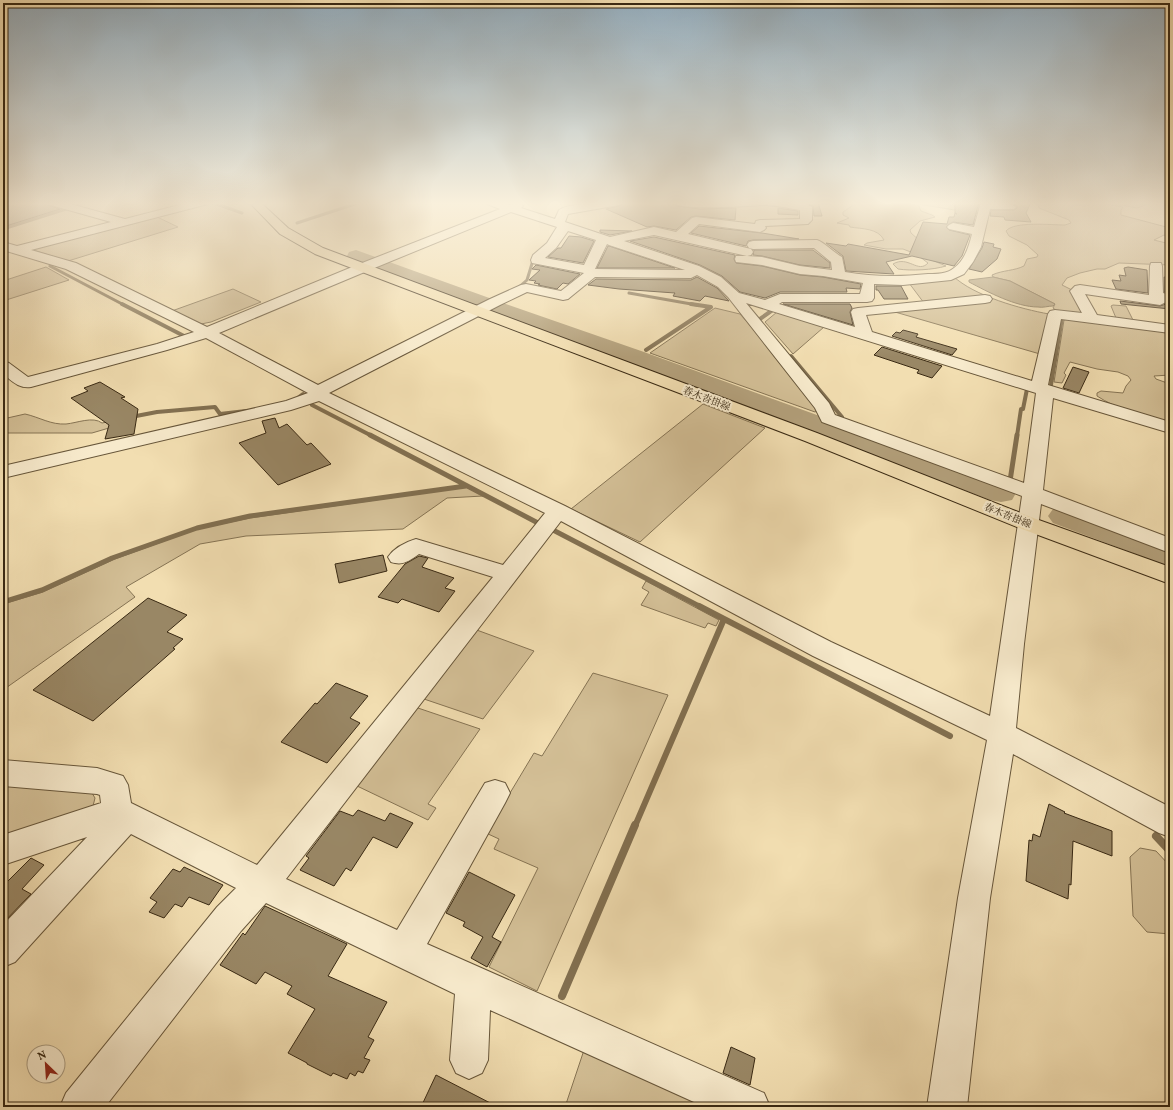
<svg xmlns="http://www.w3.org/2000/svg" width="1173" height="1110" font-family="Vollkorn,'Noto Serif JP',serif">
	<rect width="100%" height="100%" fill="#f2deb1"/>
	<filter id="stains"><feTurbulence type="fractalNoise" baseFrequency=".005" numOctaves="4"/><feColorMatrix values="0 0 0 0 .2 0 0 0 0 .09 0 0 0 0 .02 0 0 0 .5 -.17"/></filter>
	<radialGradient id="worn" r=".72"><stop offset=".6" stop-color="#630" stop-opacity="0"/><stop offset="1" stop-color="#630" stop-opacity=".3"/></radialGradient>
	<!-- green -->
	<path fill="#d3bf96" stroke="#867454" d="M851,202H982L979,214L918,204L921,211L932,215L935,217L920,221L910,230L911,233L920,241L927,258L946,266C933,270 911,271 898,269L893,264C908,255 918,274 928,263L916,254L903,249H886L864,245L867,243L884,240C878,228 862,229 850,227L849,225L837,223L849,218L843,215V212L852,206Z
		M1037,202H1099L1123,207L1121,210V215L1170,228V237L1164,235L1154,240L1170,244V265L1119,263L1105,269H1097L1080,273L1067,278L1062,285L1074,291L1083,314L1057,311L1053,308L1055,304L1010,281L993,277L992,275C1003,270 1014,271 1024,266L1027,259L1037,257L1038,255L1027,245L1009,236L1006,231C1014,221 1051,225 1065,225L1071,223L1069,220L1039,208Z
		M1106,202H1153L1137,208Z
		M155,216L178,227L68,261L33,250L34,247Z
		M46,267L69,280L3,301V281Z
		M953,276C974,296 1021,309 1049,314L1040,354L888,310L991,301L984,297L924,303L909,283Z
		M233,289L261,302L211,322L196,325L169,312Z
		M1113,305L1126,306L1134,322L1116,318L1111,306Z
		M715,308L740,314L768,346L819,410L815,412L650,353Z
		M777,312L824,327L793,354L765,322Z
		M1068,319L1170,330V375L1154,376L1156,379L1170,384V421C1148,420 1115,408 1097,396V393L1101,391L1123,393L1126,386L1131,380L1128,376L1118,372L1097,369L1070,362L1064,373L1066,375L1062,383L1054,382L1064,320Z
		M703,404L765,428L640,542L571,509Z
		M25,414C39,417 51,425 66,424C77,423 93,416 102,423L112,421L109,428L92,433H3V419Z
		M466,487L483,496L447,498L403,529L246,536L200,544L126,587L135,597L3,690V604L43,592L115,559L197,529L250,518Z
		M646,581L719,620L716,626L708,623L705,628L641,605L649,592L642,588Z
		M474,629L534,651L483,719L421,698Z
		M593,673L668,695L537,991L489,967L538,868L494,849L499,839L486,833L534,753L542,756Z
		M415,707L480,729L428,804L436,808L428,820L355,785Z
		M3,778L89,788L95,798L93,806L3,841Z
		M1140,848L1156,851L1170,866V934L1147,932L1133,916L1130,857Z
		M585,1047L713,1107H565Z"/>
	<!-- water -->
	<path fill="#b3a07b" stroke="#827051" d="M993,277L1010,281L1055,304L1053,306C1048,306 1043,308 1038,307C1016,307 988,292 969,282V280Z"/>
	<g fill="none" stroke-linecap="round" stroke-linejoin="round">
		<!-- stream-far4 -->
		<path stroke="#827051" stroke-width="3" d="M211,202L242,213
			M74,206L88,202
			M297,223L361,202
			M3,229L66,209
			M50,266L124,305
			M518,288L527,280L534,257
			M629,293L697,305"/>
		<!-- stream-far3 -->
		<path stroke="#827051" stroke-width="4" d="M122,304L184,336
			M760,319L774,309L777,310
			M646,350L711,307L691,304
			M791,356L842,417
			M1051,385L1062,318
			M303,394L299,397L303,399
			M312,405L372,436
			M131,417L157,412L215,407L220,414L246,411
			M1017,436L1021,409H1023L1027,389L1022,386"/>
		<!-- stream-far2 -->
		<path stroke="#827051" stroke-width="5" d="M370,435L538,523
			M871,439L886,450
			M1010,481L1017,435
			M553,530L701,607
			M3,602L42,590L112,558L197,528L250,516L466,486"/>
		<!-- stream-far1 -->
		<path stroke="#827051" stroke-width="6" d="M699,606L950,736
			M635,826L724,619"/>
		<!-- stream -->
		<path stroke="#827051" stroke-width="8" d="M1156,836L1170,851
			M562,996L635,825"/>
		<!-- river -->
		<path fill="#b3a07b" fill-rule="evenodd" d="M356,250L506,304L644,352L1012,486L1016,493L1012,500L1001,502L990,500L628,362L490,314L349,260L347,256L349,252Z
			M1064,506L1170,544V567L1053,523L1048,516L1053,509Z"/>
	</g>
	<!-- building -->
	<path fill="#998765" stroke="#392913" d="M3,202H45L47,205L60,209L3,227Z
		M625,202L671,203L677,206L700,209L736,208L735,220L696,216L691,217L676,230L654,226L647,227L606,209L619,206Z
		M802,202H818L822,216H814L813,206Z
		M955,202H979L973,225L953,222L946,227L949,230L970,235L962,256L954,266L912,256L886,262L894,274L846,271L843,256L826,243L846,246L848,244L909,255L923,222L947,224L949,217H954L955,213L957,214L955,213Z
		M1003,202H1031L1026,213L1031,222L1005,220L1004,217L990,216L991,210H1014L1017,208V206L1011,203Z
		M778,208L798,211V215L778,214Z
		M699,226L762,233L799,239L753,240L748,241L746,246L691,233Z
		M600,230L632,231L610,235L600,232Z
		M569,236L581,237L594,241L583,263L548,257L558,248H561Z
		M654,237L735,255L734,259L736,263L762,266L800,275L823,277L861,284L860,289L846,288L847,292H780L765,298L740,292L722,276L700,265L630,241Z
		M984,242L994,244L993,247L1001,249L997,259L982,272L969,269L982,248Z
		M608,246H609L675,268H597Z
		M754,250H813L830,263V268L800,265L762,256L753,255Z
		M536,265L580,274L568,284L563,283L557,289L538,285L540,284L534,283L536,281L529,280L540,270L532,269Z
		M1128,267L1147,270L1148,293L1116,289L1112,280L1121,281L1119,275L1126,276L1124,268Z
		M697,277L717,288L729,301L705,296L700,301L673,296L675,293L619,289L588,285L596,279L691,280Z
		M1164,277L1170,278V293L1164,292Z
		M876,286H901L908,299H884L878,290H876Z
		M1120,301L1160,306L1166,304H1170V309L1121,304Z
		M783,304H850L852,308L850,312L853,325Z
		M903,330L918,334L916,337L957,349L952,355L892,336L896,332L900,333Z
		M882,347L942,366L932,378L917,373L919,370L874,355Z
		M1073,367L1089,372L1079,393L1063,388Z
		M100,382L125,397L121,398L138,409L134,434L105,439L109,425L71,398L88,391L84,388Z
		M275,418L279,428L287,424L307,445L311,443L331,464L278,485L239,443L266,433L262,421Z
		M383,555L387,571L339,583L335,564Z
		M419,556L428,558L422,567L454,578L445,588L455,591L439,612L402,599L398,603L378,597L405,564Z
		M148,598L187,615L167,632L183,639L173,648L175,649L93,721L33,690Z
		M336,683L368,696L350,718L360,723L327,763L281,742L315,703L317,704Z
		M1049,804L1065,812L1064,813L1112,831V856L1073,841L1071,885L1069,884L1068,899L1026,881L1029,840L1032,841L1033,834L1040,837Z
		M358,810L385,821L390,813L413,823L397,848L373,837L351,871L346,868L334,886L300,870L309,858L306,856L340,811L353,816Z
		M31,858L44,865L22,889L31,894L3,923V886Z
		M184,867L223,885L209,905L189,897L182,907L175,904L164,918L149,912L157,902L150,898L173,869L180,872Z
		M469,872L515,895L492,937L501,942L487,967L471,958L483,937L463,926L465,922L446,913Z
		M265,906L347,944L328,976L387,1002L368,1037L374,1040L364,1058L370,1060L363,1073L358,1071L355,1076L350,1073L347,1079L333,1073L331,1076L307,1064V1063L288,1053L315,1009L287,994L292,986L265,972L256,984L220,965L243,933L245,935Z
		M731,1047L755,1058L750,1085L723,1073Z
		M436,1075L498,1107H421Z"/>
	<g fill="none" stroke-linecap="round" stroke-linejoin="round">
		<defs>
			<path id="minor" d="M46,202H63L125,219L191,202H209L208,204L31,250L76,263L207,327L357,265L500,209L487,204L486,202H502L510,205L517,203L521,204L523,206L521,208L555,219L559,210C572,202 608,202 624,202L619,205L568,214L565,222L610,237L654,227L676,232L692,218L696,217L755,224L756,221L760,220L800,219V210C788,208 775,205 763,205C749,206 679,211 672,202H791L806,204L812,207V220L808,224L765,226L766,228L764,230L760,232L699,224L688,234L751,249L753,252L751,255L747,256L762,257L800,266L832,270L831,262L814,248L753,249L749,248L747,245L749,242L753,241L817,240C824,242 834,253 842,257L845,272C873,277 900,277 928,274C937,274 947,274 954,268C965,260 969,246 972,234L949,229L947,227L949,225L953,223L974,227L981,202L1010,204L1016,207L1014,209H990L981,247L973,262L964,274L951,280L903,285L874,284V298L872,301L867,302H782L779,304L855,327L851,312L853,309L858,308L985,295L990,296L992,299L990,302L985,303L866,315L872,332L1032,381L1048,314L1050,311L1055,310L1082,313L1070,291L1075,286L1080,285L1149,295L1150,266L1151,263H1161L1162,266L1163,293L1170,295V303L1166,302L1160,305L1085,294L1097,315L1170,325V333L1061,319L1048,385L1170,422V433L1053,398L1043,490L1170,538V553L1041,504L1024,644L1016,728L1170,807V837L1159,833L1013,754L990,898L967,1107H927L958,898L987,740L813,656L561,521L286,879L397,930L485,783L495,780L505,783L510,793L505,803L427,944L764,1093L770,1107H705L490,1010L488,1060L482,1073L469,1079L456,1073L450,1060L455,994L266,903L241,931L105,1107H60L66,1093L217,907L236,888L131,834L15,962L3,967V925L87,837L3,865V835L101,803L100,795L97,794L3,786V760L97,768L123,776L128,785L131,803L257,865L493,577L419,554C409,561 403,566 391,562L388,557C394,548 406,542 416,539L503,565L545,513L319,401L291,410L3,478V466L286,401L308,393L206,338L167,350L31,387C19,389 12,381 3,374V361L9,363L28,377L157,344L194,332L66,269L3,250V242L17,246L111,222L47,204ZM511,212L557,227L547,243L533,255L531,260L532,263L584,273L561,291L526,284L521,285L490,299L318,385L219,333L367,271ZM568,231L596,240L584,265L545,258L556,248ZM654,235L747,256H736L735,259L736,262L762,265L800,274L823,276L863,283L860,294H780L765,300L739,293L721,277L699,266L624,241ZM607,244L609,245L685,270L595,269ZM697,275L718,287L728,297L815,408L822,422L1022,496L990,716L831,642L565,506L329,393L500,305L527,292L563,300L568,299L595,277L691,278ZM746,303L1036,393L1024,483L835,415L829,403Z"/>
			<path id="major" d="M249,202H260L288,228L323,248L817,433L1036,519L1170,567V584L1022,529L805,441L315,254L280,234Z"/>
		</defs>
		<!-- minor casing -->
		<use href="#minor" stroke="#67563a" stroke-width="2"/>
		<!-- major casing -->
		<use href="#major" stroke="#392913" stroke-width="2"/>
		<!-- minor -->
		<use href="#minor" fill="#f7eacc" fill-rule="evenodd"/>
		<!-- major -->
		<use href="#major" fill="#f2deb1" fill-rule="evenodd"/>
	</g>
	<!-- sky -->
	<linearGradient id="sky" x2="0" y2="1"><stop stop-color="#93acbc"/><stop offset="0.57" stop-color="#f9f0dc"/><stop offset="1" stop-color="#f9f0dc" stop-opacity="0"/></linearGradient>
	<rect width="1173" height="357" fill="url(#sky)"/>
	<g text-anchor="middle" stroke-width="4" stroke-linejoin="round" paint-order="stroke">
		<!-- far-street labels -->
		<g font-size="10" fill="#392913" stroke="#f7eacc">
			<text transform="translate(707 398) rotate(21)" y="4">春木沓掛線</text>
			<text transform="translate(1008 515) rotate(22)" y="4">春木沓掛線</text>
		</g>
	</g>
	<!-- margin -->
	<rect width="1173" height="1110" fill="none" stroke="#f2deb1" stroke-width="16"/>
	<rect x="4" y="4" width="1165" height="1102" fill="none" stroke="#392913" stroke-width="2"/>
	<rect x="8" y="8" width="1157" height="1094" fill="none" stroke="#392913"/>
	<!-- north arrow -->
	<g transform="translate(46 1064) rotate(335)"><circle r="19" fill="#f7eacc" stroke="#ab9d82"/>
	<path d="M0-3L7 15L0 10L-7 15Z" fill="#8f2418"/>
	<text y="-6" font-size="11" font-weight="bold" text-anchor="middle" fill="#392913">N</text>
	</g>
	<rect width="100%" height="100%" filter="url(#stains)"/>
	<rect width="100%" height="100%" fill="url(#worn)"/>
</svg>
